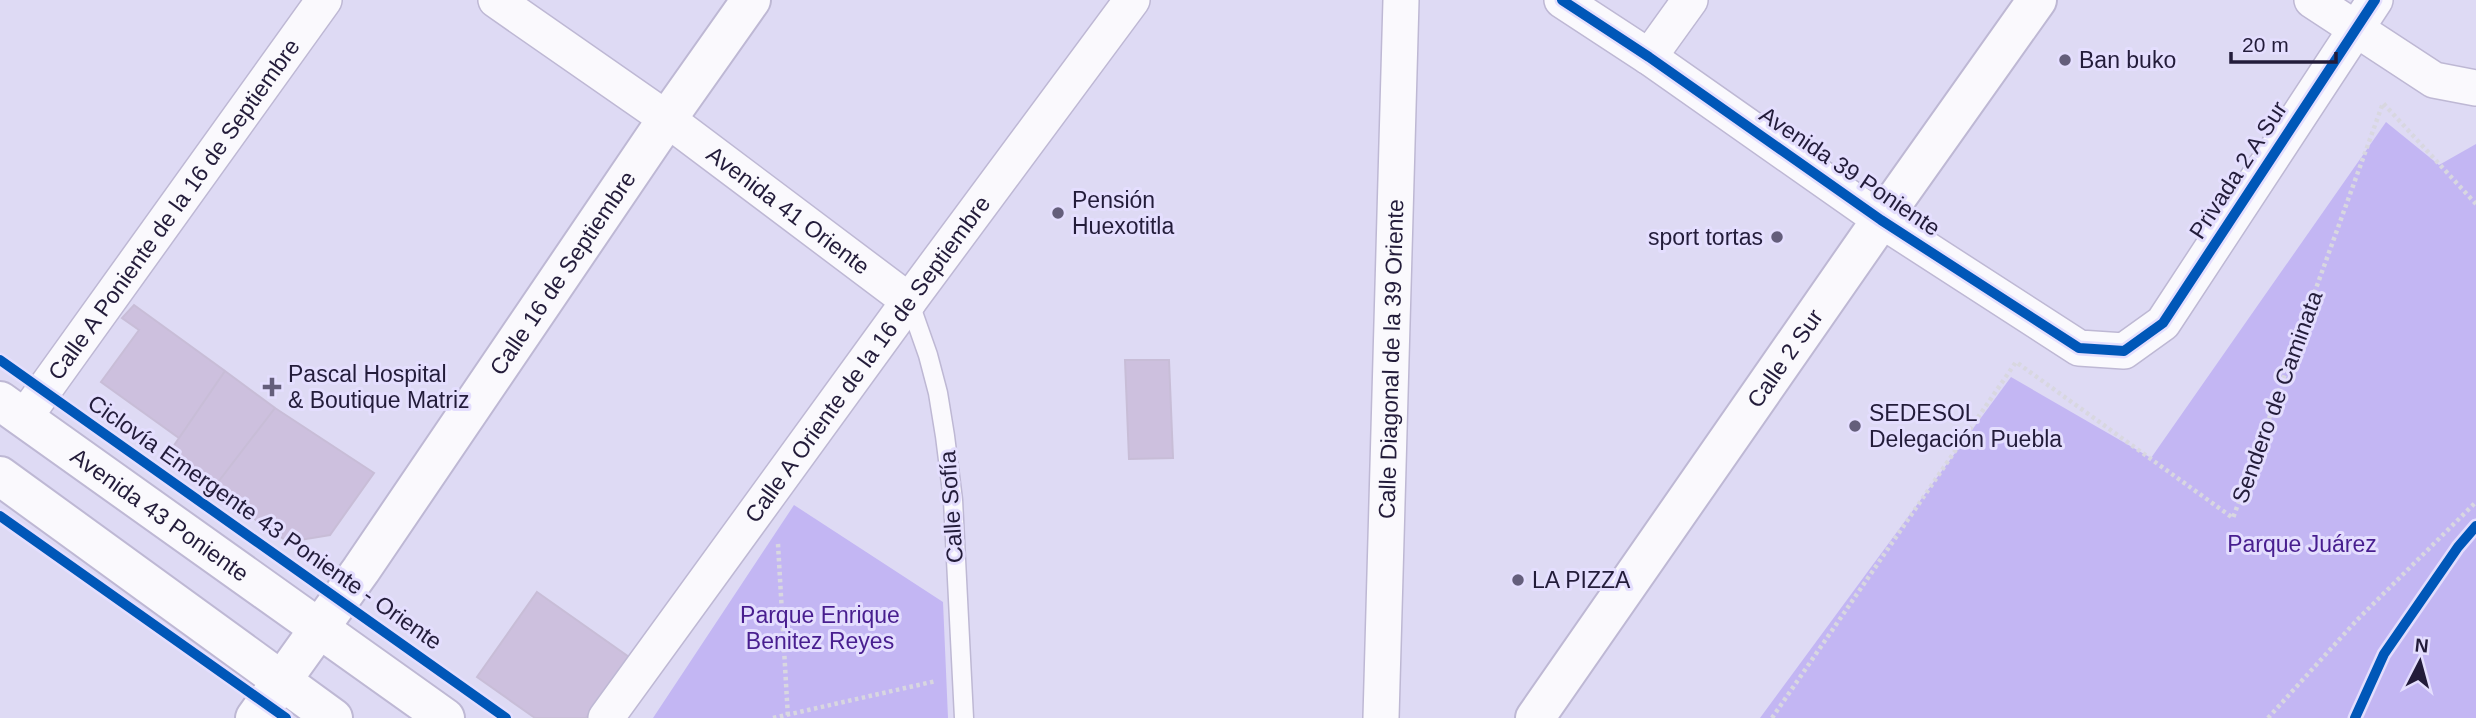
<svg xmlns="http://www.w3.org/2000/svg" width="2476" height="718" font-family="Arial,sans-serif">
	<rect width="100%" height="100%" fill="#dedaf4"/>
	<!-- green -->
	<path fill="#c3b6f3" d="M2386,122L2439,165L2476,144V718H1760L2011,377L2151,458Z
		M794,505L943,602L948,718H653Z"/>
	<!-- building -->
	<path fill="#cdc0de" stroke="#c8bdd7" stroke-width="2" d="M134,305L225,371L179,438L101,382L139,330L122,318Z
		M1125,360H1169L1173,458L1129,459Z
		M225,371L275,408L212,490L164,460Z
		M275,408L374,473L330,535L288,542L212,490Z
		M537,592L629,657L586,718H535L477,677Z"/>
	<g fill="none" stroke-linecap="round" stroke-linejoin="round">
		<defs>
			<path id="lane" d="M909,301L928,355L938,393L945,436L953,500L964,718"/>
			<g id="street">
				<path id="s1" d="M496,0L667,119L909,301"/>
				<path d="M1562,0L1649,57L1881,220L2079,348L2124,351L2163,323L2375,0"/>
				<path d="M2312,0L2434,80L2476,88"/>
				<path d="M1649,57L1690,0"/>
				<path id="s2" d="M24,418L324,0"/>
				<path id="s3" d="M606,718L909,301L1132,0"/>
				<path id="s4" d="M1381,718L1401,0"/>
			</g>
			<g id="secondary">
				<path id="s5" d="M0,401L445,718"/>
				<path d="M0,476L333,718"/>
				<path id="s6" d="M255,718L361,570L667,119L751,0"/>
				<path id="s7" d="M1535,718L1881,220L2037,0"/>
			</g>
		</defs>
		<!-- lane casing -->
		<use href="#lane" stroke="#beb8d4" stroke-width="21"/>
		<!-- street casing -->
		<use href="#street" stroke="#beb8d4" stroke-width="38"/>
		<!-- secondary casing -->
		<use href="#secondary" stroke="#beb8d4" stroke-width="42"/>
		<!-- path -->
		<path stroke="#d8d7e0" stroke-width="4.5" stroke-dasharray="3.5 3.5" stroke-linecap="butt" d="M778,544L788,718
			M773,718L936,681
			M1772,718L2016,362L2233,518L2383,103L2476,204
			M2268,718L2357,620L2476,502"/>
		<!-- lane -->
		<use href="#lane" stroke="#faf9fd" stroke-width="18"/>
		<!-- street -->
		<use href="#street" stroke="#faf9fd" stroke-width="35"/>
		<!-- secondary -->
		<use href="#secondary" stroke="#faf9fd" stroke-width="38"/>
		<defs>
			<path id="cycleway" d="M1562,0L1649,57L1881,220L2079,348L2124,351L2163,323L2375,0
				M0,360L506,718
				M0,516L286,718
				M2355,718L2384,654L2458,547L2476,526"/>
		</defs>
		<!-- cycleway casing -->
		<use href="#cycleway" stroke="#e4defe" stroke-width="15"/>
		<!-- cycleway -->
		<use href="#cycleway" stroke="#0057b8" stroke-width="10"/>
	</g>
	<!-- markers -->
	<g fill="#645e7b" stroke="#e4defe" stroke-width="2.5">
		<circle cx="2065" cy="60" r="7"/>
		<circle cx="1058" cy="213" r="7"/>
		<circle cx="1777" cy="237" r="7"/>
		<path d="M268.5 376.5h7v7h7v7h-7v7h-7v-7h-7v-7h7z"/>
		<circle cx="1855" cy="426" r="7"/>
		<circle cx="1518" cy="580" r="7"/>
	</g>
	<g text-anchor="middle" stroke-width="6" stroke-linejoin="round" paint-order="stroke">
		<!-- poi labels -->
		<g font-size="23" fill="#231c3a" stroke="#e4defe" text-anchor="start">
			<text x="2079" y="68">Ban buko</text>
			<text x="1072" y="208">Pensión<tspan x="1072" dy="26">Huexotitla</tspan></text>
			<text x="1763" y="245" text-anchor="end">sport tortas</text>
			<text x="288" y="382">Pascal Hospital<tspan x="288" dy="26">&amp; Boutique Matriz</tspan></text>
			<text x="1869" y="421">SEDESOL<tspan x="1869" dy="26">Delegación Puebla</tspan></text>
			<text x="1532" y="588">LA PIZZA</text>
		</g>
		<!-- street labels -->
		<g font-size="23" fill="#231c3a" stroke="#e4defe">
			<text transform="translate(2238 170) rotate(-57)" y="8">Privada 2 A Sur</text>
			<text transform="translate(1850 171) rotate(34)" y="8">Avenida 39 Poniente</text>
			<text dy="8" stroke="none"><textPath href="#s2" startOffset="257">Calle A Poniente de la 16 de Septiembre</textPath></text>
			<text dy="8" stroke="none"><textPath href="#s1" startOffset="360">Avenida 41 Oriente</textPath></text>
			<text dy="8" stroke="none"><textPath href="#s6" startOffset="541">Calle 16 de Septiembre</textPath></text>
			<text dy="8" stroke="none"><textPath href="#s3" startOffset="444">Calle A Oriente de la 16 de Septiembre</textPath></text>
			<text dy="8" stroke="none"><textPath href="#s7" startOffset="438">Calle 2 Sur</textPath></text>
			<text dy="8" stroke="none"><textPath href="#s4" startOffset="359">Calle Diagonal de la 39 Oriente</textPath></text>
			<text transform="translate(2277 397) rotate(-70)" y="8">Sendero de Caminata</text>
			<text transform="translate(951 507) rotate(-94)" y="8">Calle Sofía</text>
			<text dy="8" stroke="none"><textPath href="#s5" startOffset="196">Avenida 43 Poniente</textPath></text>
			<text transform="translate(265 522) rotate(35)" y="8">Ciclovía Emergente 43 Poniente - Oriente</text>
		</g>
		<!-- park labels -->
		<g font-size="23" fill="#481e8f" stroke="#e4defe">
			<text x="2302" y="552">Parque Juárez</text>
			<text x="820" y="623">Parque Enrique<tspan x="820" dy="26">Benitez Reyes</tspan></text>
		</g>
	</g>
	<!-- north arrow -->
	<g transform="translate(2420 662) rotate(6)" stroke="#e4defe" stroke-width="5" paint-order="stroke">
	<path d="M0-5L12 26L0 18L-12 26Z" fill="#231c3a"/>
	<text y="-10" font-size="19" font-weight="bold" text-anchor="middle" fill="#231c3a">N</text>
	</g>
	<!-- scale -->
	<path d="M2231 52v10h105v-10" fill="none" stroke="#231c3a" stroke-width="3.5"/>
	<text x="2242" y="52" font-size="21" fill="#231c3a" stroke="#e4defe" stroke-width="5" paint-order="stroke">20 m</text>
</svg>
